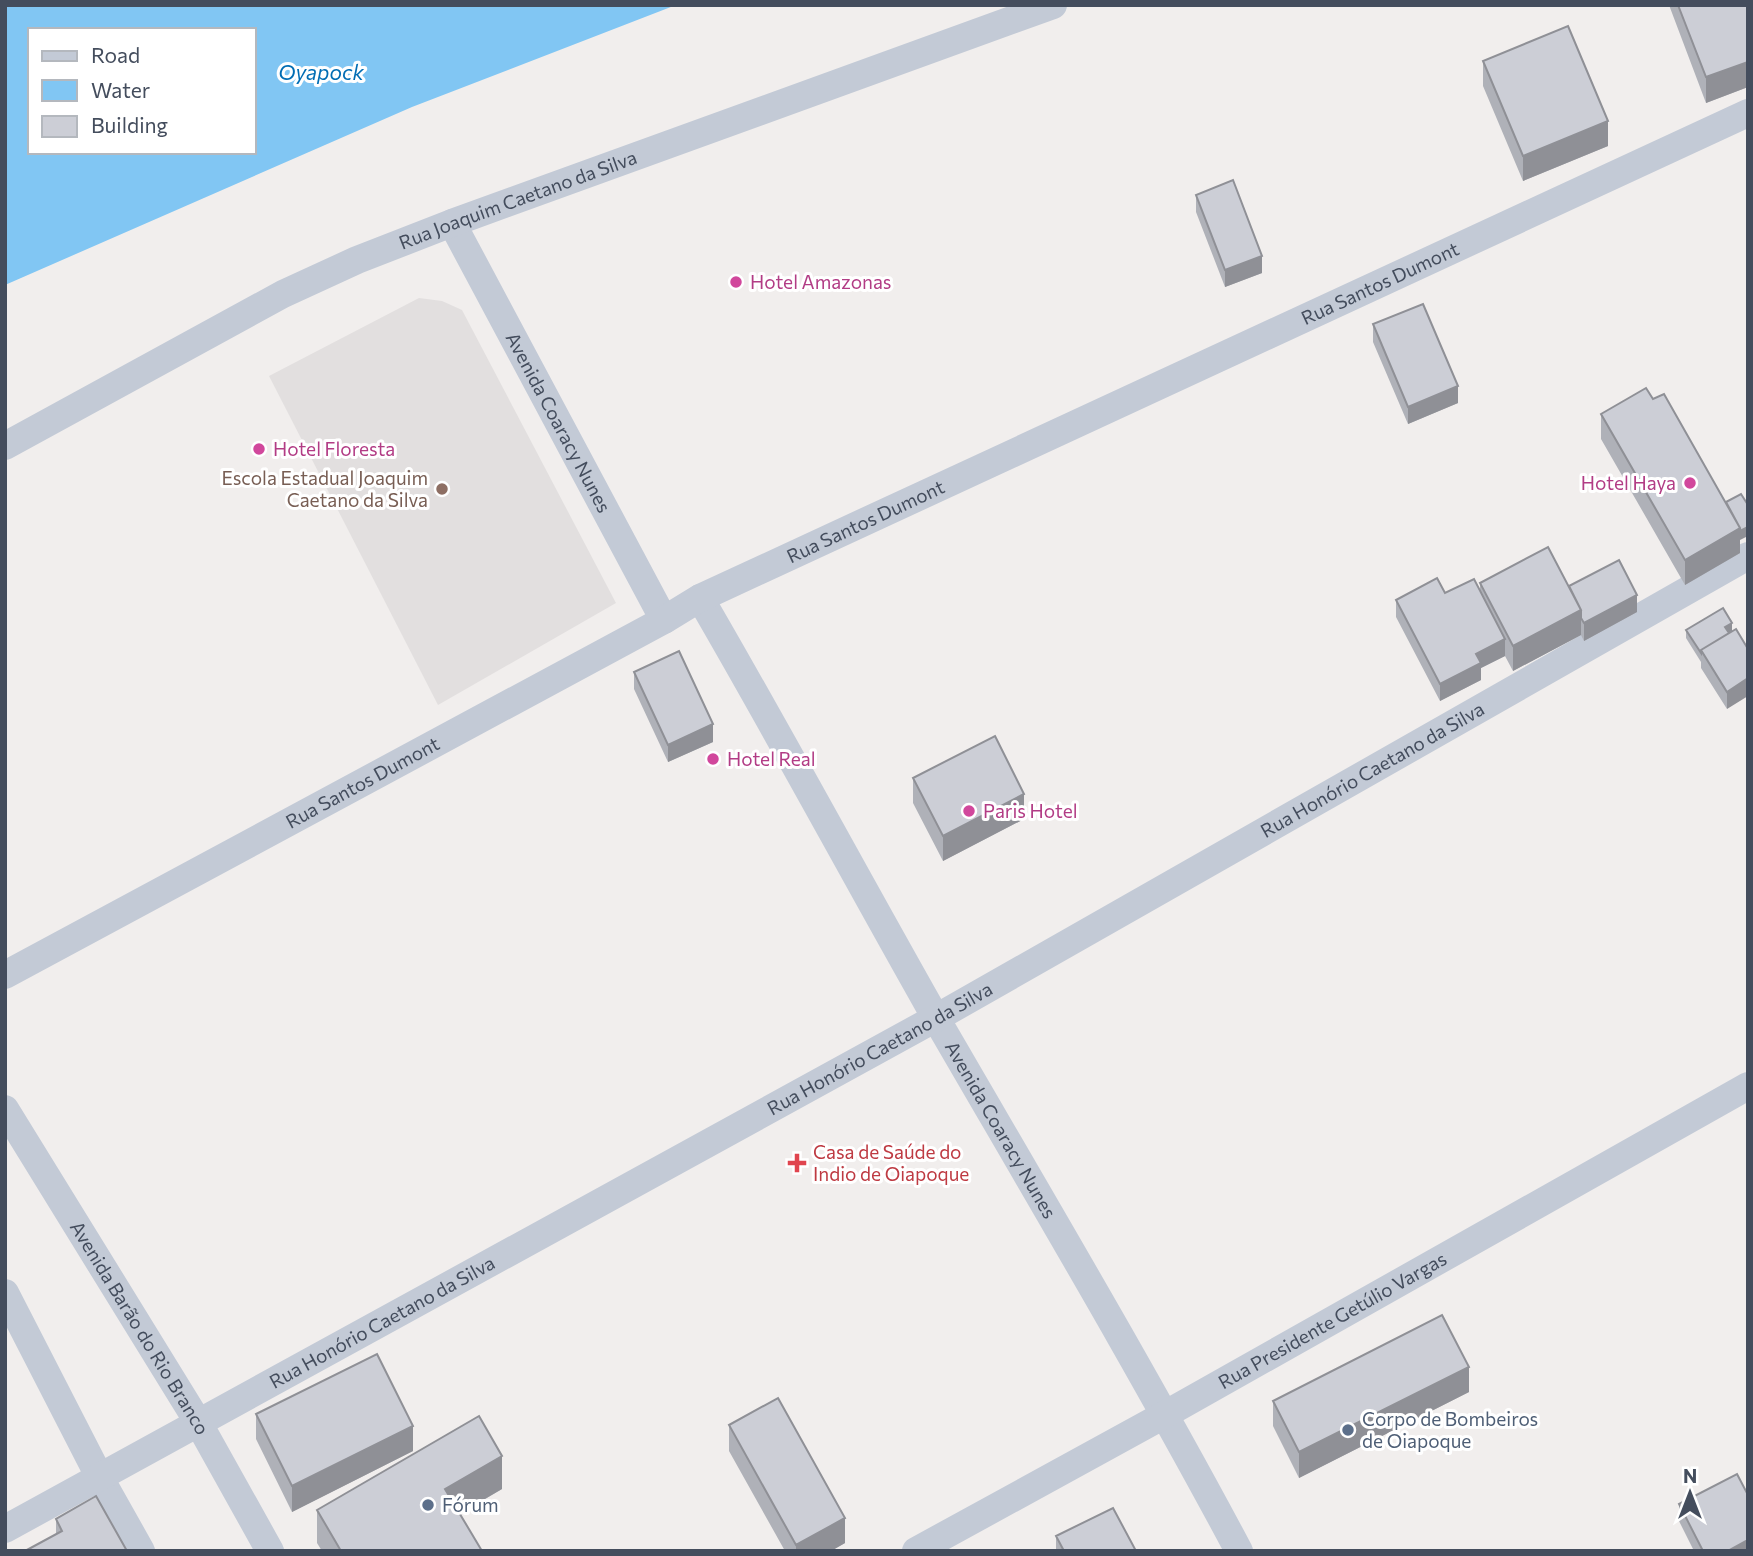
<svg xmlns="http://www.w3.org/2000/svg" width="1753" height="1556" font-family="Commissioner,sans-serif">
	<rect width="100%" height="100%" fill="#f1eeed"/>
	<!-- education -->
	<path fill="#e2dfdf" d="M419,298L442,301L462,310L616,603L438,705L269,376Z"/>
	<!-- water -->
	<path fill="#81c6f3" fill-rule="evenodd" d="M5,5H676L412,107L5,285ZM30,30H254V152H30Z"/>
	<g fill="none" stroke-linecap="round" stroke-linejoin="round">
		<!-- minor -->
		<g stroke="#c3cad6" stroke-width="28">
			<path id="s1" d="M452,223L664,620"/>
			<path id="s2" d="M5,446L283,294L357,260L452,223L1053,5"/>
			<path id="s3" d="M700,598C781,737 857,879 937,1020C1039,1196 1143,1371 1239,1551"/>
			<path id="s4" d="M5,975L664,620L700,598L1748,113"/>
			<path id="s5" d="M5,1109L198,1422L270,1551"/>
			<path d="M5,1293L100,1478L141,1551"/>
			<path id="s6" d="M5,1529L936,1018L1748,556"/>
			<path id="s7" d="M916,1551L1166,1414L1748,1086"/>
		</g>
	</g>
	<!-- wall -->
	<path fill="#afb1b8" d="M1669,5H1748V87L1706,103Z
		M1483,61L1608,146L1523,181L1483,86Z
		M1196,195L1262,273L1225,287L1196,212Z
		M1373,324L1458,403L1408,424L1373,342Z
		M1601,414L1740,540V553L1685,585L1601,439Z
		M1480,583L1569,586L1637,612L1584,641L1581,635L1513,671L1505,656L1481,668V680L1440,701L1396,617V600L1445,593L1480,591Z
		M1732,623L1727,709L1701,668V662L1686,638V630Z
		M634,672L713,742L668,762L634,689Z
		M913,778L1024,819L943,861L913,803Z
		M1469,1392L1299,1478L1273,1426V1401Z
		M256,1414L413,1451L292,1512L256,1439Z
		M729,1425L845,1543L831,1551H785L729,1451Z
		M502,1489L460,1514L482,1551H322L317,1543V1510Z
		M1679,1504L1748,1551H1694L1679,1521Z
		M56,1519L127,1551L56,1534Z
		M1056,1536L1136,1551H1056Z"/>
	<!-- shaded-wall -->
	<path fill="#8f9096" d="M1748,62V87L1706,103V77Z
		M1608,121V146L1523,181V156Z
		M1262,256V273L1225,287V270Z
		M1458,386V403L1408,424V407Z
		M1748,527V536L1740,540V553L1685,585V560L1740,528Z
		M1637,595V612L1584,641V623Z
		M1581,610V635L1513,671V646Z
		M1732,623V631L1725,635V627Z
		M1505,639V656L1481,668V680L1440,701V684L1476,654Z
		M1748,678V696L1727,709V692Z
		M713,724V742L668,762V745Z
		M1024,794V819L943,861V836Z
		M1469,1367V1392L1299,1478V1452Z
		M413,1426V1451L292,1512V1486Z
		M502,1456V1489L445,1522V1489Z
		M845,1518V1543L831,1551H796V1545Z
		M1748,1540V1551H1728Z"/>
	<!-- building -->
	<path fill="#ccced6" stroke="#8f9096" stroke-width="2" d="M1678,5H1748V62L1706,77Z
		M1568,26L1608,121L1523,156L1483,61Z
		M1233,180L1262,256L1225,270L1196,195Z
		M1423,304L1458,386L1408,407L1373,324Z
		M1646,388L1653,399L1664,394L1740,528L1685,560L1601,414Z
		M1741,494L1748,505V527L1740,531V528L1726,502Z
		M1548,547L1581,610L1513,646L1480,583Z
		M1619,560L1637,595L1584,623L1581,618V610L1569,586Z
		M1437,578L1445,593L1474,579L1505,639L1476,654L1481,663L1440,684L1396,600Z
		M1723,608L1732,623L1725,627L1729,633L1701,650V653L1686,630Z
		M1736,629L1748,649V678L1727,692L1701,650Z
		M679,651L713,724L668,745L634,672Z
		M995,736L1024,794L943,836L913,778Z
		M1442,1315L1469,1367L1299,1452L1273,1401Z
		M377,1354L413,1426L292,1486L256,1414Z
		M778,1398L845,1518L796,1545L729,1425Z
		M479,1416L502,1456L445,1489L482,1551H341L317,1510Z
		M1737,1474L1748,1495V1540L1728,1551H1703L1679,1504Z
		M96,1496L127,1551H25L62,1531L56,1519Z
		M1113,1508L1136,1551H1064L1056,1536Z"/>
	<!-- markers -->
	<g fill="#d1479c" stroke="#fff" stroke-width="2.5">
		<circle cx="736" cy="282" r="7"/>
		<circle cx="259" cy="449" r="7"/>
		<circle cx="1690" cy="483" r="7"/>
		<circle cx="713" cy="759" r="7"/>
		<circle cx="969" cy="811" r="7"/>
	</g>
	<circle fill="#8d6e63" stroke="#fff" stroke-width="2.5" cx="442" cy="489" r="7"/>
	<path fill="#e0444e" stroke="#fff" stroke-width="2.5" d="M793.5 1152.5h7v7h7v7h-7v7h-7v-7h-7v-7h7z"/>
	<g fill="#5c6f8a" stroke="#fff" stroke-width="2.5">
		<circle cx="1348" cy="1430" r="7"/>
		<circle cx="428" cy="1505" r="7"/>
	</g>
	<g text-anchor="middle" stroke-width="6" stroke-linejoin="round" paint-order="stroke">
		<!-- street labels -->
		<g font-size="19" fill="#444d5d" stroke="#fff">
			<text dy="7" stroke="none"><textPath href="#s2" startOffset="570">Rua Joaquim Caetano da Silva</textPath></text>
			<text dy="7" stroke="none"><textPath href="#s4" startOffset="1540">Rua Santos Dumont</textPath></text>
			<text dy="7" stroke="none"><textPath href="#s1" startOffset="226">Avenida Coaracy Nunes</textPath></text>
			<text dy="7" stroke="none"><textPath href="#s4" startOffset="973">Rua Santos Dumont</textPath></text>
			<text dy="7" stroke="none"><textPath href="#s6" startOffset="1564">Rua Honório Caetano da Silva</textPath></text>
			<text dy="7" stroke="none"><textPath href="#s4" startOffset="406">Rua Santos Dumont</textPath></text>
			<text dy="7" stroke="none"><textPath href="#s6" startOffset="998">Rua Honório Caetano da Silva</textPath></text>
			<text dy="7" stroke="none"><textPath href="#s3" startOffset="611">Avenida Coaracy Nunes</textPath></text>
			<text dy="7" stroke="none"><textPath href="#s7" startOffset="476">Rua Presidente Getúlio Vargas</textPath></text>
			<text dy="7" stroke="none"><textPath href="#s6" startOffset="430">Rua Honório Caetano da Silva</textPath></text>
			<text dy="7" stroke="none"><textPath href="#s5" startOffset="257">Avenida Barão do Rio Branco</textPath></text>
		</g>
		<!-- hotel labels -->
		<g font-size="19" fill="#b23c85" stroke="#fff" text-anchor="start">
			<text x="750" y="289">Hotel Amazonas</text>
			<text x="273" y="456">Hotel Floresta</text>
			<text x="1676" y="490" text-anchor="end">Hotel Haya</text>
			<text x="727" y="766">Hotel Real</text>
			<text x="983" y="818">Paris Hotel</text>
		</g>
		<!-- education labels -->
		<g font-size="19" fill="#785e54" stroke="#fff" text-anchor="end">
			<text x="428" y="485">Escola Estadual Joaquim<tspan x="428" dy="22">Caetano da Silva</tspan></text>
		</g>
		<!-- health labels -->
		<g font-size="19" fill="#be3a42" stroke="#fff" text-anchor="start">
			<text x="813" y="1159">Casa de Saúde do<tspan x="813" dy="22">Indio de Oiapoque</tspan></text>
		</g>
		<!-- service labels -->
		<g font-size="19" fill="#4e5e75" stroke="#fff" text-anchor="start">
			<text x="1362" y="1426">Corpo de Bombeiros<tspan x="1362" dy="22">de Oiapoque</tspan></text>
			<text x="442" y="1512">Fórum</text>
		</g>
		<!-- water labels -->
		<g font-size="21" font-style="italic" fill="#016db4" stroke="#fff">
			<text x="321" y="80">Oyapock</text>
		</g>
	</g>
	<!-- border -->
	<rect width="1753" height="1556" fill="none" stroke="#444d5d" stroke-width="14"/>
	<!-- legend -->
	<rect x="28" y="28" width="228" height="126" fill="#ffffff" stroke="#b4b8be" stroke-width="2"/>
	<rect x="42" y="51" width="35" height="10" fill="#c3cad6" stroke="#b4b8be" stroke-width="2"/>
	<text x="91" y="63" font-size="21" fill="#444d5d">Road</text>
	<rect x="42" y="80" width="35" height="21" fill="#81c6f3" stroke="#b4b8be" stroke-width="2"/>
	<text x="91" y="98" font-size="21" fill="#444d5d">Water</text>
	<rect x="42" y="116" width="35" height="21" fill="#ccced6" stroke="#b4b8be" stroke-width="2"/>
	<text x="91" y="133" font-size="21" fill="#444d5d">Building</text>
	<!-- north arrow -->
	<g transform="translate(1690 1493)" stroke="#ffffff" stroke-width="5" paint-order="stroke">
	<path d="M0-5L12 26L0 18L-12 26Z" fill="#444d5d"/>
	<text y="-10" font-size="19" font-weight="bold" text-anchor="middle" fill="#444d5d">N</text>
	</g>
</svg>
